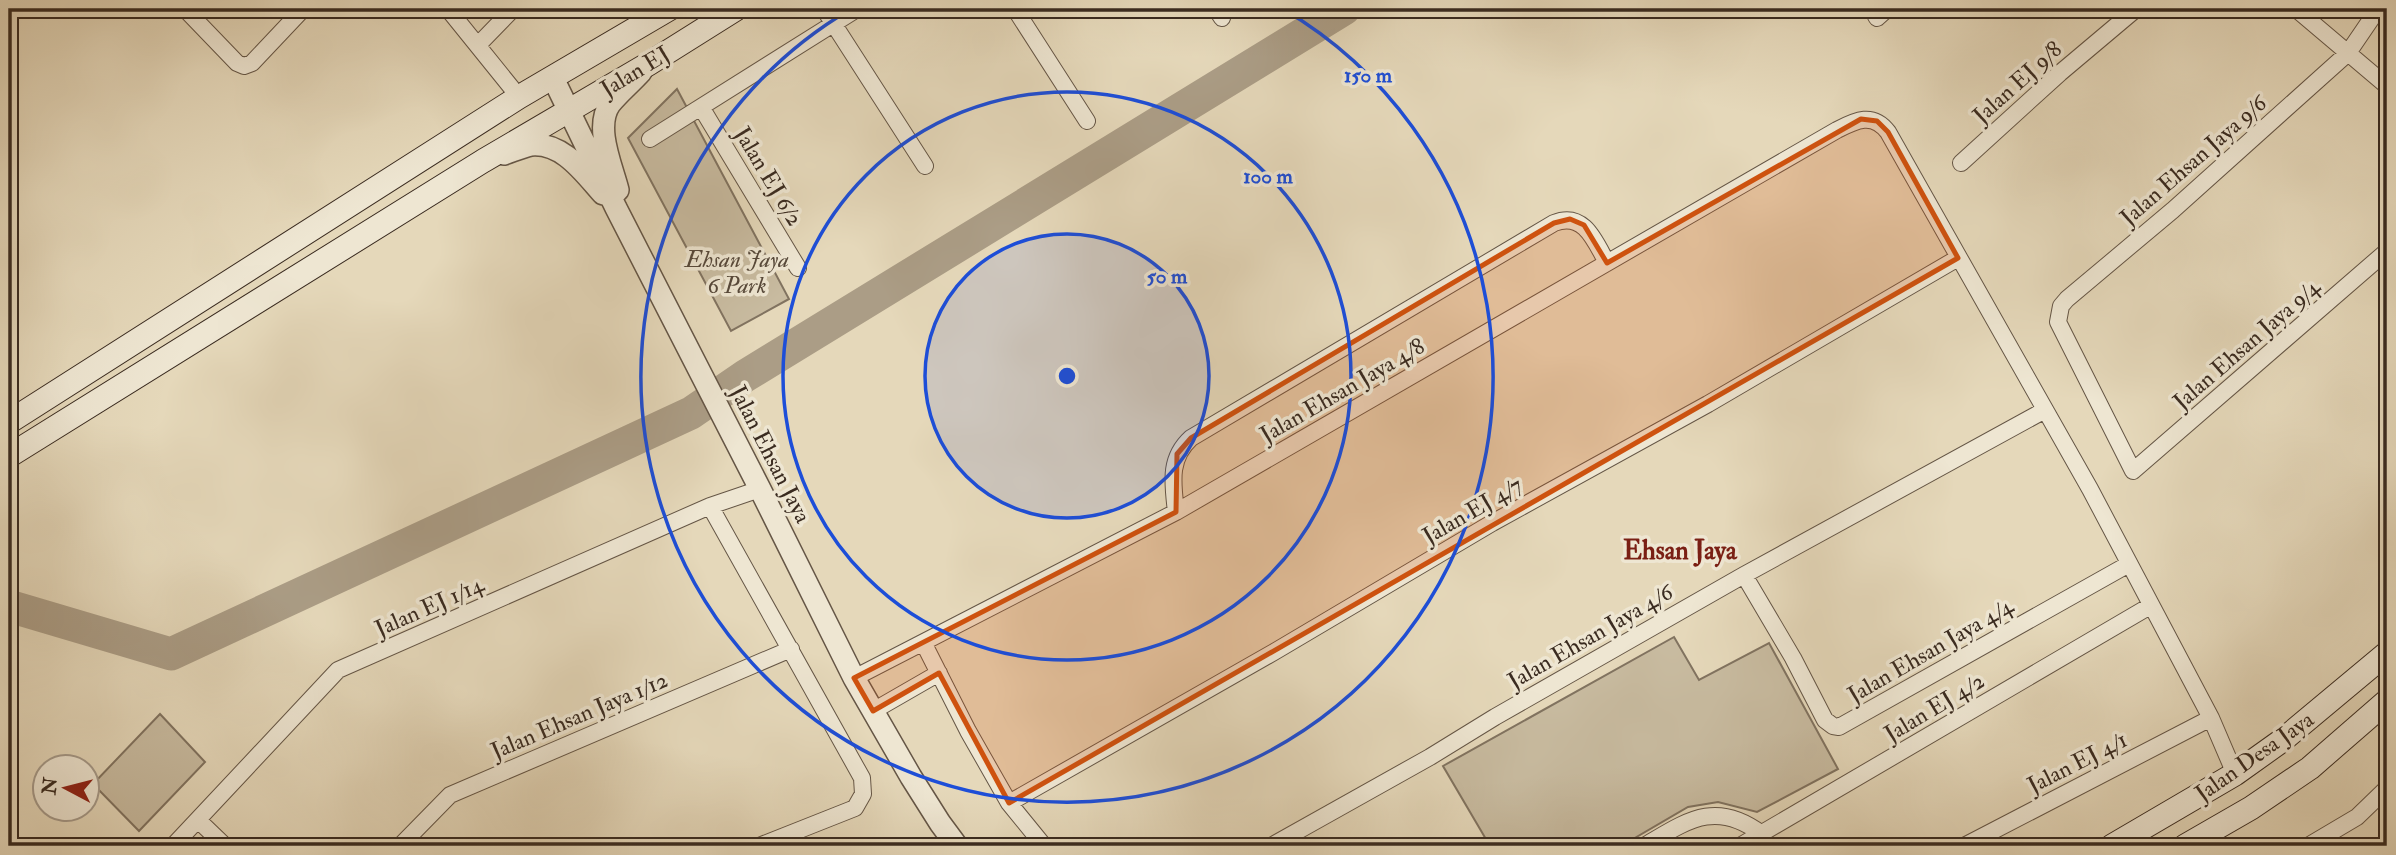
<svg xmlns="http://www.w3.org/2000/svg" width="2396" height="855" font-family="'IM FELL Double Pica',serif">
	<rect width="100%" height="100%" fill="#e5d8ba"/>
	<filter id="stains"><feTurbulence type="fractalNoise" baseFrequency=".00286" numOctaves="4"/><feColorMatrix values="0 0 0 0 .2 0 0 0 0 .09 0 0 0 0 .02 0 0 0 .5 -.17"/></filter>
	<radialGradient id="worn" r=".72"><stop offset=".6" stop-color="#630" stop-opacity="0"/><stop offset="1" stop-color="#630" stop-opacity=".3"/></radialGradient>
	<!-- green -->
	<path fill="#c8bba0" stroke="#817360" stroke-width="2" d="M677,89L789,299L731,331L628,138Z
		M1674,637L1699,680L1769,643L1838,769L1757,812L1718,802L1688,807L1621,846H1490L1443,766Z
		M160,714L205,762L139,831L93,784Z"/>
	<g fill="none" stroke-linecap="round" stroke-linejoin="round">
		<!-- river -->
		<path stroke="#ab9d86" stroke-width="33" d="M9,606L171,654L691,413L745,376L1344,9"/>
		<defs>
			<path id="minor" d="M185,9L237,63L244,66L252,63L303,9
				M448,9L519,97
				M824,9L925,166
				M1015,9L1087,121
				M1216,9L1222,18
				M1872,9L1877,18L1887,9
				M2296,9L2387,86
				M2378,9L2348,53L2173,210L2067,299L2061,306L2058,322L2133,471L2387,251
				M478,45L513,9
				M701,107L798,268
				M650,139L857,9
				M1961,163L2060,73L2136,9
				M710,506L862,778L863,794L855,808L759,846
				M1176,512C1173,484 1168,459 1191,438L1554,223C1584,211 1595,241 1607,263
				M1744,575L1793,658L1825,720L1833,726L1839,727L2129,564
				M924,644L968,731L1009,803L1044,846
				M854,678L1176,512L1837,130C1856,120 1873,112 1888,132L2090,489L2211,718L2235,774
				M873,711L939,673
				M1009,803L1274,652L1492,523L1708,404L1958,258
				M199,821L225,846
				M173,846L338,670L710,506L760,489
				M400,846L450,795L791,649
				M1271,846L1430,757L1495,717L1744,575L2045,410
				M1644,846C1687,821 1715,799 1762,834
				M1740,846L2150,606
				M1964,846L2211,718
				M2308,846L2357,817L2387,788"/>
			<path id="tertiary" d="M553,78L616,208L760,489L854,678L911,777L940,823L957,846
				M504,154C513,151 522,147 531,145C563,142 584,173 603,194
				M618,190C612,166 594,127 610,104C619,93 631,83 641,72"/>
			<path id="secondary" d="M9,422L519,97L669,9
				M9,456L483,161L650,63L736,9
				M2112,846L2235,774L2284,739L2387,653
				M2185,846L2251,808L2310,768L2387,701"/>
		</defs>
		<!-- minor casing -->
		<use href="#minor" stroke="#655646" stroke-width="18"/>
		<!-- tertiary casing -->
		<use href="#tertiary" stroke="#655646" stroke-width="24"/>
		<!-- secondary casing -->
		<use href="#secondary" stroke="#3a2b20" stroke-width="25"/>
		<!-- minor -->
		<use href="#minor" stroke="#eee6d2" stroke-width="16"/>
		<!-- tertiary -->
		<use href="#tertiary" stroke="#eee6d2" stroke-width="21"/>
		<!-- secondary -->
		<use href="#secondary" stroke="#eee6d2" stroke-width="23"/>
	</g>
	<!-- marked area -->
	<path fill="#ce520f" fill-opacity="0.2" stroke="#ce520f" stroke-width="5" stroke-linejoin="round" d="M1861,119L1877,121L1888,132L1958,258L1009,803L939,673L873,711L854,678L1176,512L1177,454L1191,438L1554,223L1570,219L1584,225L1607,263Z"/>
	<!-- distance rings -->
	<circle cx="1067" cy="376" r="142" fill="#1d4ed8" fill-opacity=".12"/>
	<g fill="none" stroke="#1d4ed8" stroke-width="3.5">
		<circle cx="1067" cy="376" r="142"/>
		<circle cx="1067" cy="376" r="284"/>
		<path d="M1283 9A426 426 0 1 1 851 9"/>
	</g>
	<g text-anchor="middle" stroke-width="7" stroke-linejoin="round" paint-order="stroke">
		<!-- street labels -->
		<g font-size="23" fill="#3a2b20" stroke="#eee6d2">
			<text transform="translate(635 71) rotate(-31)" y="8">Jalan EJ</text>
			<text transform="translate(2017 82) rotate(-42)" y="8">Jalan EJ 9/8</text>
			<text transform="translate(2193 160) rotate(-41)" y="8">Jalan Ehsan Jaya 9/6</text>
			<text transform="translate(769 176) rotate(59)" y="8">Jalan EJ 6/2</text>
			<text transform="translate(2246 344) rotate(-41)" y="8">Jalan Ehsan Jaya 9/4</text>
			<text transform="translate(1342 390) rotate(-30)" y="8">Jalan Ehsan Jaya 4/8</text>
			<text transform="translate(771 454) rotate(63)" y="8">Jalan Ehsan Jaya</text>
			<text transform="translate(1472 510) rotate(-30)" y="8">Jalan EJ 4/7</text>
			<text transform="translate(429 606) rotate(-24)" y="8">Jalan EJ 1/14</text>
			<text transform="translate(1590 636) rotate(-30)" y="8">Jalan Ehsan Jaya 4/6</text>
			<text transform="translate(1930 650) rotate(-30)" y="8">Jalan Ehsan Jaya 4/4</text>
			<text transform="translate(1934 707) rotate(-31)" y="8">Jalan EJ 4/2</text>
			<text transform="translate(579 715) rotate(-23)" y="8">Jalan Ehsan Jaya 1/12</text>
			<text transform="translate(2254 756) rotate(-35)" y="8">Jalan Desa Jaya</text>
			<text transform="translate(2077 762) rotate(-27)" y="8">Jalan EJ 4/1</text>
		</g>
		<!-- park labels -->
		<g font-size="23" font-style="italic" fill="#56483a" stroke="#eee6d2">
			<text x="737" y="267">Ehsan Jaya<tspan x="737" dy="26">6 Park</tspan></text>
		</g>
		<!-- quarter labels -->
		<g font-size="26" font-weight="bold" fill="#7a1f14" stroke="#eee6d2">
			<text x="1680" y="559">Ehsan Jaya</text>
		</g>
	</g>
	<circle cx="1067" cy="376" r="10" fill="#1d4ed8" stroke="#eee6d2" stroke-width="3.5"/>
	<g font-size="21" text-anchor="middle" font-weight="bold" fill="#1d4ed8" stroke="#eee6d2" stroke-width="7" stroke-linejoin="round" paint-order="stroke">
		<text x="1368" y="82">150 m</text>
		<text x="1268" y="183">100 m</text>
		<text x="1167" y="283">50 m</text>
	</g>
	<!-- margin -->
	<rect width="2396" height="855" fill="none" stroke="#e5d8ba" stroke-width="35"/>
	<rect x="10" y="10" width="2375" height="834" fill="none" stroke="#3a2b20" stroke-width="3.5"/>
	<rect x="18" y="18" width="2361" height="820" fill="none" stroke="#3a2b20" stroke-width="2"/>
	<!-- north arrow -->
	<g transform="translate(66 788) rotate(277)"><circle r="33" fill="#eee6d2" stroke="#a69b8b" stroke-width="2"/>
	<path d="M0-5L12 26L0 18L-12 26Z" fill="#8f2418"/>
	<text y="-10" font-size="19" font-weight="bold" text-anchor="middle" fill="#3a2b20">N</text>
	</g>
	<rect width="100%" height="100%" filter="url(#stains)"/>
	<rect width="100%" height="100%" fill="url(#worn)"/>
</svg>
